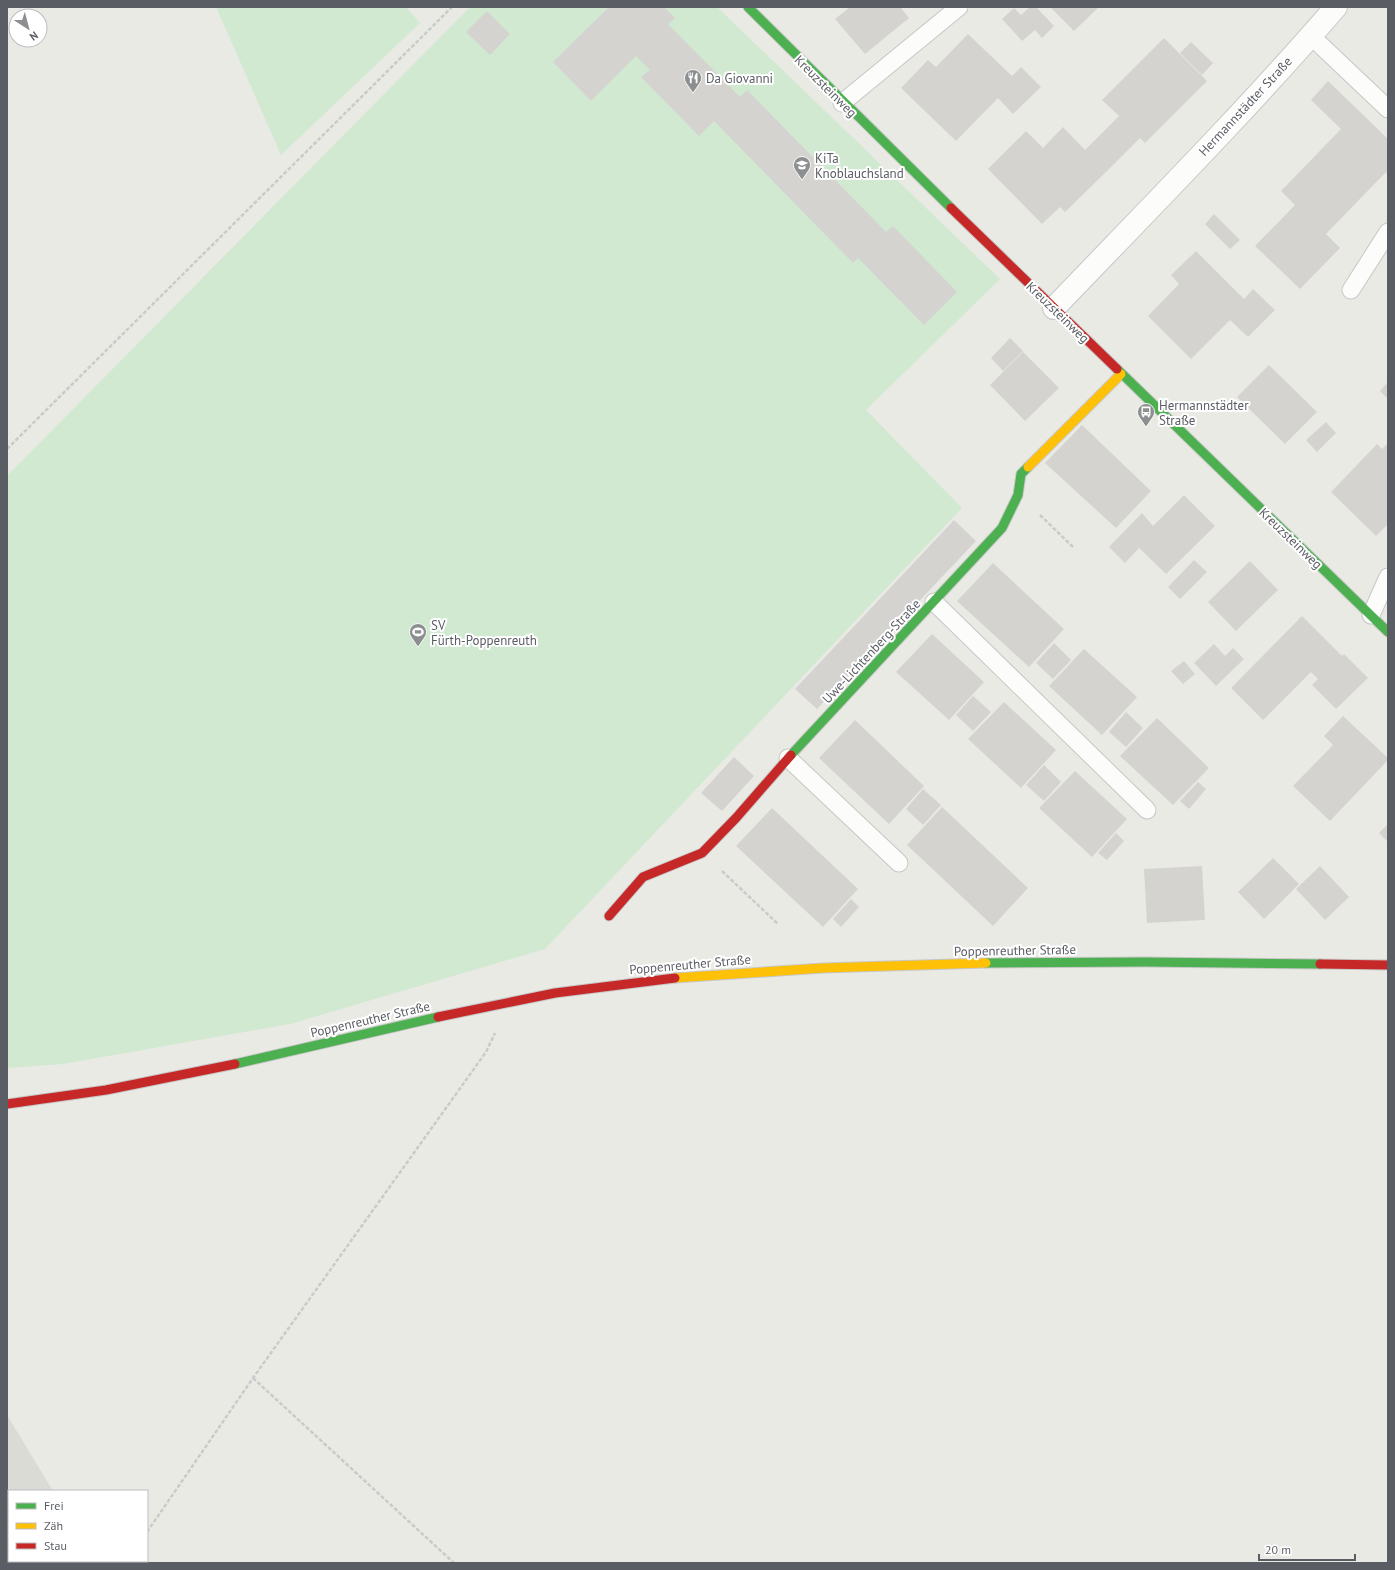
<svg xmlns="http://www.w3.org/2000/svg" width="1395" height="1570" font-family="'PT Sans',sans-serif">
	<rect width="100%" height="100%" fill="#eaeae5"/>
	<!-- industrial -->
	<path fill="#dbdbd6" d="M7,1415L53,1491H9V1561H95L96,1563H7Z"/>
	<!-- green -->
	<path fill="#d1e8d1" d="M216,7H406L420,23L281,155Z
		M470,7H717L1000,279L866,410L962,508L545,949L290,1024L63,1064L7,1068V476Z"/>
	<!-- building -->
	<path fill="#d4d3d0" d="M609,7H664L675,18L668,24L740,97L747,90L886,232L893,226L957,292L924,325L858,258L853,263L714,121L699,136L641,77L650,70L636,56L591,101L553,62Z
		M850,7H900L909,18L865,54L835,19Z
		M1030,7H1036L1054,26L1042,38L1035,30L1022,41L1002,19L1014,8L1021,15Z
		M1050,7H1099L1074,31Z
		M487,11L510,34L490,55L466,32Z
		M968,34L1012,76L1021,67L1041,87L1013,114L998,98L956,141L901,88L928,60L936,67Z
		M1164,38L1207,81L1145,143L1140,138L1107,171L1099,163L1107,171L1065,212L1060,207L1042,224L988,169L1026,131L1043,148L1063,127L1085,150L1119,116L1102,100Z
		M1191,42L1213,63L1202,75L1180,53Z
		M1328,81L1388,139V175L1386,172L1326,234L1340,248L1300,289L1255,246L1295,205L1281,191L1341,129L1311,100Z
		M1214,214L1240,240L1230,249L1205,224Z
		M1196,251L1244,299L1253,289L1275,310L1248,337L1230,320L1191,359L1148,316L1179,284L1171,275Z
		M1010,338L1023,351L1003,371L991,358Z
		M1023,352L1059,388L1025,421L990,385Z
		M1269,365L1317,412L1285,444L1237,397Z
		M1388,382V399L1380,391Z
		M1326,422L1336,433L1317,452L1306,440Z
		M1082,425L1151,491L1116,528L1045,463Z
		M1388,443V524L1376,536L1331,492L1377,444L1382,449Z
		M1184,495L1215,526L1166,574L1135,544L1139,548L1125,563L1109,547L1142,513L1153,526Z
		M954,520L976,541L817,709L795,689Z
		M1194,560L1207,572L1180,599L1168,587Z
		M1250,561L1278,590L1236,631L1208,602Z
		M993,563L1064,629L1029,667L957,601Z
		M1302,616L1342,656L1344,654L1368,678L1336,709L1312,685L1318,679L1311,672L1263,720L1231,688Z
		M932,634L984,682L949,720L896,672Z
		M1054,643L1071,660L1053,679L1036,663Z
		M1214,644L1225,656L1233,648L1244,659L1216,686L1194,663Z
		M1084,649L1137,697L1102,735L1049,686Z
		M1184,661L1195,674L1183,684L1171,671Z
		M973,696L991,712L973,731L956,715Z
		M1004,702L1056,750L1021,788L968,739Z
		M1126,712L1143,728L1126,747L1109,732Z
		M1343,716L1388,758V760L1330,821L1293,786L1333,745L1324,736Z
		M1157,718L1209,768L1173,805L1120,756Z
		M855,720L924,786L889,824L819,758Z
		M734,757L754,776L722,811L701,793Z
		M1044,765L1061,782L1044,801L1026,785Z
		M1075,771L1127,819L1092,857L1039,808Z
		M1198,782L1206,789L1189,809L1180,801Z
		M923,789L941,805L923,825L906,809Z
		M942,807L1028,888L993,926L907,845Z
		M772,808L858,889L823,927L736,846Z
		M1388,824V842L1379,833Z
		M1116,833L1124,841L1107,860L1098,853Z
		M1273,858L1299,884L1264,919L1238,892Z
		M1202,866L1205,920L1147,923L1144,869Z
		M1320,866L1349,897L1325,920L1296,889Z
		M851,899L859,907L841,927L833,919Z"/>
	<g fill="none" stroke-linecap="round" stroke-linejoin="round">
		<defs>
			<path id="lane" d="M1311,36L1388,109
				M842,103L959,7
				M1351,290L1388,232
				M934,602L1147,810
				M1371,615L1388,577
				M788,758L899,863"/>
			<path id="street" d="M1054,308C1149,209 1246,111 1336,7"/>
			<path id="fast" d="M748,7L951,208
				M1117,369L1388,632
				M791,755L1002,528L1018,495L1021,474L1028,467
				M986,963L1146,962L1320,964
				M235,1064L438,1017"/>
			<path id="slow" d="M1028,467L1121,374
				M675,978L823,968L986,963"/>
			<path id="jam" d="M951,208L1117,369
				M609,916L643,877L702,853L736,818L791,755
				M1320,964L1388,965
				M438,1017L555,993L675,978
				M7,1104L106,1090L235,1064"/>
		</defs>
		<!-- lane casing -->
		<use href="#lane" stroke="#c6c7c5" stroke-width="19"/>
		<!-- street casing -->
		<use href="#street" stroke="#c6c7c5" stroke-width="24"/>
		<!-- fast casing -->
		<use href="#fast" stroke="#c7c7c7" stroke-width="11"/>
		<!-- slow casing -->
		<use href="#slow" stroke="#c7c7c7" stroke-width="11"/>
		<!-- jam casing -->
		<use href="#jam" stroke="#c7c7c7" stroke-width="11"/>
		<!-- path -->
		<path stroke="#c7ccca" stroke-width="2.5" stroke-dasharray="4 2" stroke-linecap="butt" d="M7,449L452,7
			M1040,515L1073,547
			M722,871L778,924
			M253,1378L454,1563
			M147,1532L253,1378L486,1052L495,1033
			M126,1563L127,1561"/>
		<!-- lane -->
		<use href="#lane" stroke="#fcfcfb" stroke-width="17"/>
		<!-- street -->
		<use href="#street" stroke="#fcfcfb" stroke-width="22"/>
		<!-- fast -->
		<use href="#fast" stroke="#4caf50" stroke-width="9"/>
		<!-- slow -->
		<use href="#slow" stroke="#ffc107" stroke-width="9"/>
		<!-- jam -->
		<use href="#jam" stroke="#c62828" stroke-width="9"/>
	</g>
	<!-- icons -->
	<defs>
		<symbol id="restaurant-pin" viewBox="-11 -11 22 30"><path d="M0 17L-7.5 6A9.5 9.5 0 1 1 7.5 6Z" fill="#8c8e90" stroke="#fff"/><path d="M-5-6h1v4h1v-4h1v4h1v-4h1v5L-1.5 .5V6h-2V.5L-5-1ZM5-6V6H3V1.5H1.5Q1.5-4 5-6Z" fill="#fff"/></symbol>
		<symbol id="school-pin" viewBox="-11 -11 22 30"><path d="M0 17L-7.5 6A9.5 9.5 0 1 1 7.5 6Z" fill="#8c8e90" stroke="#fff"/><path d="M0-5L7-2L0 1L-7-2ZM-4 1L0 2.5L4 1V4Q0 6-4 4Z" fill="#fff"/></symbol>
		<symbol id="bus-pin" viewBox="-11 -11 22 30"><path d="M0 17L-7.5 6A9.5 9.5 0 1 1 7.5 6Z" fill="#8c8e90" stroke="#fff"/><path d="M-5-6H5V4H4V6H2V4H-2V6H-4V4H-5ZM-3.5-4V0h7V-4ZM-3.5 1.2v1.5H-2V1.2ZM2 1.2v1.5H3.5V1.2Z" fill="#fff"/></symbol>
		<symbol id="stadium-pin" viewBox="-11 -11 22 30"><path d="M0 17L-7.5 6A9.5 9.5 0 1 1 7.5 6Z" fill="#8c8e90" stroke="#fff"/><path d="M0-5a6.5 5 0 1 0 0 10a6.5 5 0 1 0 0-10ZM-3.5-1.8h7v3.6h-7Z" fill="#fff"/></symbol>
	</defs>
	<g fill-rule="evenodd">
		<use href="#restaurant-pin" x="683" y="68" width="20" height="27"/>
		<use href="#school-pin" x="792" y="155" width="20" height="27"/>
		<use href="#bus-pin" x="1136" y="402" width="20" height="27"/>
		<use href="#stadium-pin" x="408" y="622" width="20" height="27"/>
	</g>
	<g text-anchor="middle" stroke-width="4" stroke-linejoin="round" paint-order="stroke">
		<!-- poi labels -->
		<g font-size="13" fill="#5a5d63" stroke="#fff" text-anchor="start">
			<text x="706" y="83">Da Giovanni</text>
			<text x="815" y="163">KiTa<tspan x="815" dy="15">Knoblauchsland</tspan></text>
			<text x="1159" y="410">Hermannstädter<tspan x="1159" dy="15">Straße</tspan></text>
			<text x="431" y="630">SV<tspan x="431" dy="15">Fürth-Poppenreuth</tspan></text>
		</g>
		<!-- street labels -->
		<g font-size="13" fill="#5a5d63" stroke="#fff">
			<text transform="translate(826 86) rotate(45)" y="5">Kreuzsteinweg</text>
			<text transform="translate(1245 106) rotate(-47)" y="5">Hermannstädter Straße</text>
			<text transform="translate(1058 312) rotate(44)" y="5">Kreuzsteinweg</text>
			<text transform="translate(1291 538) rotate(44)" y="5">Kreuzsteinweg</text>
			<text transform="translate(871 651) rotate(-47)" y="5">Uwe-Lichtenberg-Straße</text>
			<text transform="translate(1015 950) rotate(-1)" y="5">Poppenreuther Straße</text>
			<text transform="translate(690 964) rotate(-5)" y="5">Poppenreuther Straße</text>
			<text transform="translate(370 1019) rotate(-13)" y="5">Poppenreuther Straße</text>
		</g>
	</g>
	<!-- border -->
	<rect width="1395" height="1570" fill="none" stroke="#5a5d63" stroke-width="16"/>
	<!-- legend -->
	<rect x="8" y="1490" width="140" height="72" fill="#ffffff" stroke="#bdbec1"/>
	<rect x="16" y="1503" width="20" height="6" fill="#4caf50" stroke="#bdbec1"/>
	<text x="44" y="1510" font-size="12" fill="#5a5d63">Frei</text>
	<rect x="16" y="1523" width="20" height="6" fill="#ffc107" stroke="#bdbec1"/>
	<text x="44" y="1530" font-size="12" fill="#5a5d63">Zäh</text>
	<rect x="16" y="1543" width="20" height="6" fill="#c62828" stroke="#bdbec1"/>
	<text x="44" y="1550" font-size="12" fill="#5a5d63">Stau</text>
	<!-- north arrow -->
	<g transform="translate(28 28) rotate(144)"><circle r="19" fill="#ffffff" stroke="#bdbec1"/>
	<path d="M0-3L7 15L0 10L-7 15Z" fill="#8c8e90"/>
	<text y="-6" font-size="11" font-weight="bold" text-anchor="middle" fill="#5a5d63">N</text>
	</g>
	<!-- scale -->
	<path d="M1259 1554v6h96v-6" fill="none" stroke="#5a5d63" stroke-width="2"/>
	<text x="1265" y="1554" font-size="12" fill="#5a5d63" stroke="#ffffff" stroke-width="3" paint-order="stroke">20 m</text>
</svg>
